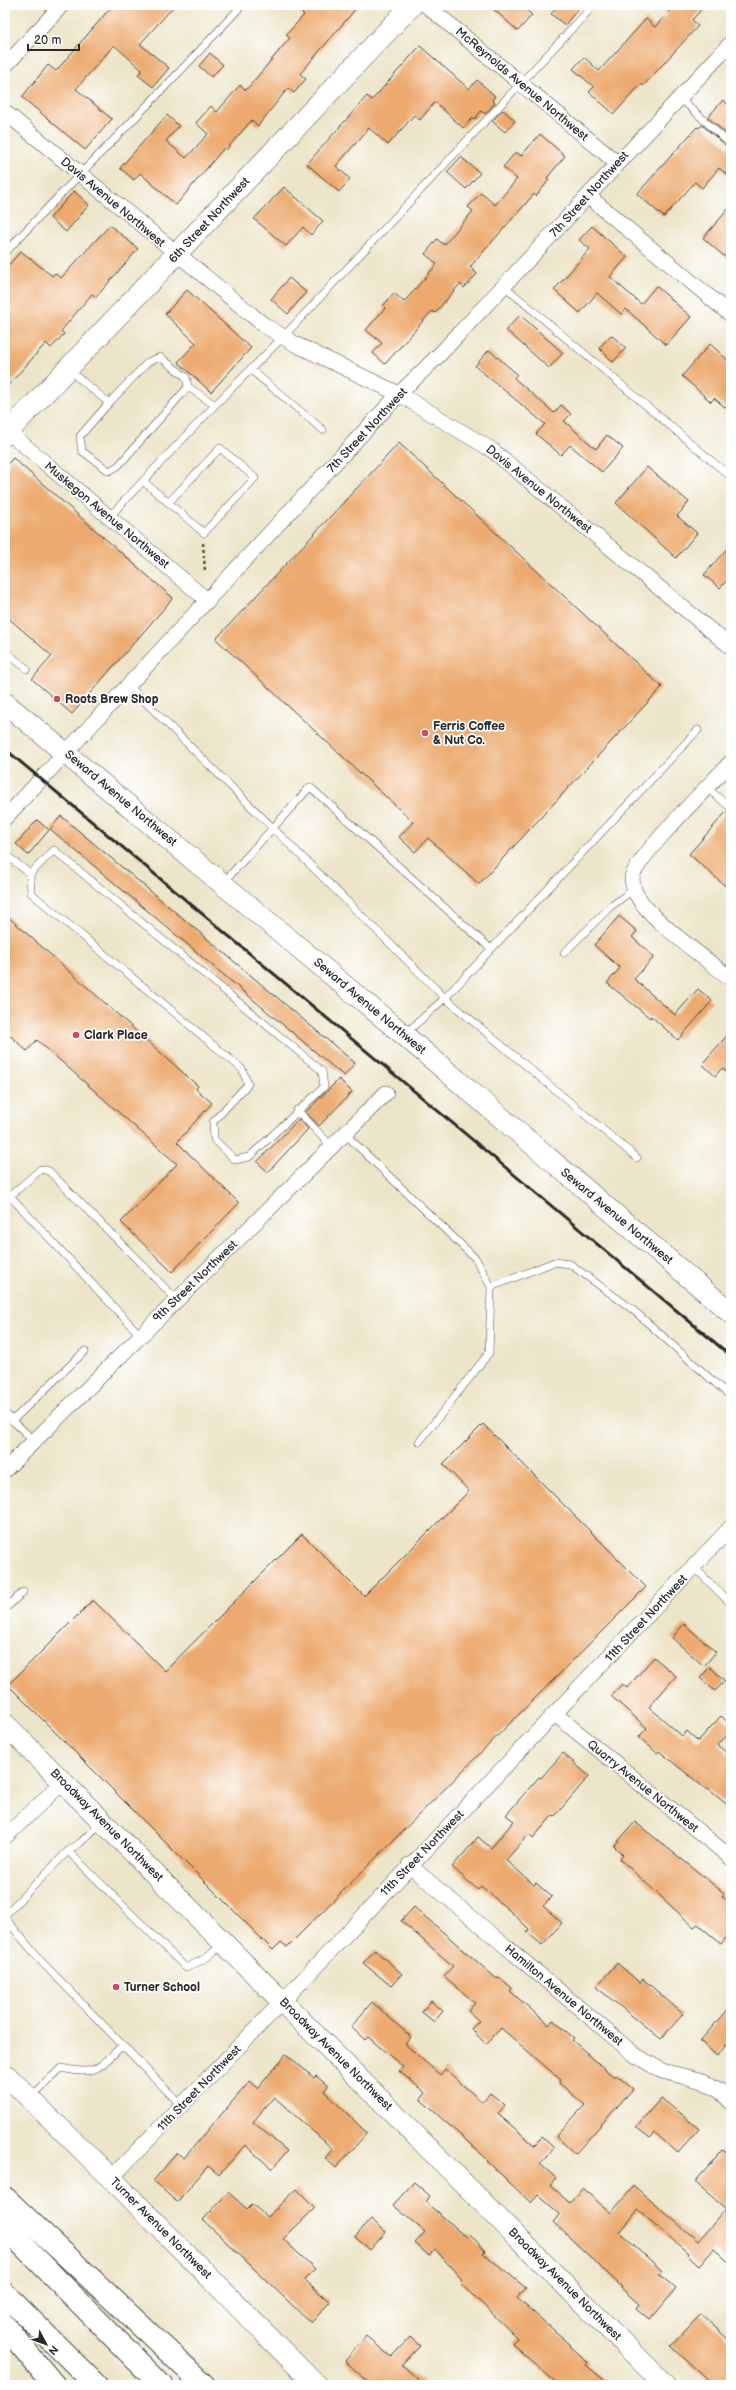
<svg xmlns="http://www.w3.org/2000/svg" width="736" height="2390" font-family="'Balsamiq Sans',sans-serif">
	<rect width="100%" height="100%" fill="#fff"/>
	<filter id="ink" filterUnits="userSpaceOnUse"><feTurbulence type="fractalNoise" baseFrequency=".025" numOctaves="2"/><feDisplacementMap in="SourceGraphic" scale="8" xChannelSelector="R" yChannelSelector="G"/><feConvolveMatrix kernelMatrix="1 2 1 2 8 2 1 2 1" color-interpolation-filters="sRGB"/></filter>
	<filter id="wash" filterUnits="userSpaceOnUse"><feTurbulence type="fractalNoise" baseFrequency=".012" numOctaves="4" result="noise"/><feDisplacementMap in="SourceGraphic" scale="16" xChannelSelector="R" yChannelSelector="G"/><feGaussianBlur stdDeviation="0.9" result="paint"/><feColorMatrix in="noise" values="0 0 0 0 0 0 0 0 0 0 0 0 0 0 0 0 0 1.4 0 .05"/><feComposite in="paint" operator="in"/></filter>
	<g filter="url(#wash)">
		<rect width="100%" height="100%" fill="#ede5c9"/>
		<g id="blocks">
			<!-- building -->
			<path fill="#ecaa70" d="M113,5H175L140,44L169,68L153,87L138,75L142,70L114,45L76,89L112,119L85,150L22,97L48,65L56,71Z
				M307,5H359L300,74L306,79L294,93L288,88L258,126L252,120L226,150L224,148L176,205L140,173L134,180L120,168L167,115L179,126L166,141L186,158L208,134L196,123L211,106L217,112L240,85L246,90L290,38L286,35L304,15L301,12Z
				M489,5H520L532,15L518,31Z
				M559,5H581L565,25L551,14Z
				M675,5H705L692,20L698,26L643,86L641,84L614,114L589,92L594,87L573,69L584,57L599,71L646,19L655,27Z
				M420,46L469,89L477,80L495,96L492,100L495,103L485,114L481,111L475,119L473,118L463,128L435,102L420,120L414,115L388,145L369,128L336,166L350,179L339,192L307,164L367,96L372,100Z
				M210,53L223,65L211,77L199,66Z
				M723,100L731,107V138L708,117Z
				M503,110L515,121L505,132L492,121Z
				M702,125L731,150V178L719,168L702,188L695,182L664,217L637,194L697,127L699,128Z
				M540,134L565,156L547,178L549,180L536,196L534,194L470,267L477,274L464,288L460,284L435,313L432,311L385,364L373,353L382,343L366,330L385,308L383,306L394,293L404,302L437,264L425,254L437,239L444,245L473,211L468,207L481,193L495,205L517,179L503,167L516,152L521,156Z
				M461,157L480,173L466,189L447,172Z
				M284,187L323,221L311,235L303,227L286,246L254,219Z
				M74,191L89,205L66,232L50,218Z
				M731,206V262L703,238Z
				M110,225L138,249L96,297L92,294L61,331L64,334L51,348L46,343L5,389V269L21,251L52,276L55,273L61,278Z
				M592,226L627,257L610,277L641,304L656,286L691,317L666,345L626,309L621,314L597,293L580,313L554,290L590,249L579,240Z
				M289,278L306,292L288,314L271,299Z
				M187,290L251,348L211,392L178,362L196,343L165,314Z
				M520,315L563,353L549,368L506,330Z
				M611,335L626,348L613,362L599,348Z
				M710,344L731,363V412L714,398L711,402L682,376Z
				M489,350L517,374L514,378L554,413L561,405L571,414L564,421L596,449L607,435L623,448L602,472L570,445L561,455L536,434L545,424L475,366Z
				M399,443L662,687L479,884L428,838L415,852L399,837L413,822L216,639Z
				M13,458L173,598L72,714L32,679L52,656L5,615V467Z
				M647,467L689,502L677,516L697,533L676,558L616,503Z
				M731,544V576L720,588L704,575Z
				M727,811L731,813V891L689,854Z
				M61,816L355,1063L344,1076L50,829Z
				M37,820L49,830L28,855L16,844Z
				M5,914L198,1086L196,1089L212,1103L177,1142L239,1203L172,1272L121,1222L177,1164L37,1040L27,1051L5,1031Z
				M619,916L637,931L632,937L654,957L634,979L675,1015L698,989L712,1001L678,1040L651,1016L650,1018L607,983L620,968L594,945Z
				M731,1031V1076L722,1068L715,1076L702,1064Z
				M339,1079L352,1092L319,1126L306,1112Z
				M299,1119L308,1129L268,1172L257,1162Z
				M483,1424L646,1587L287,1947L281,1942L273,1950L8,1685L93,1600L165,1671L302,1534L364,1596L469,1491L443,1464Z
				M684,1624L716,1652L704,1666L672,1638Z
				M654,1657L676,1676L649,1707L682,1736L687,1731L698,1741L721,1716L731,1725V1731L718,1745L731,1757V1808L708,1789L707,1790L659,1751L657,1753L639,1737L647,1728L611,1696L622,1684L627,1688Z
				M710,1667L725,1681L715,1691L700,1678Z
				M563,1753L589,1776L555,1816L553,1815L533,1838L529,1834L506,1860L534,1885L536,1883L552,1897L543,1906L562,1923L542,1945L527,1932L529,1929L511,1912L481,1886L478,1890L452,1867L478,1837L491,1848L514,1821L506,1815L539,1777L541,1778Z
				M635,1822L724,1893L722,1896L731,1904V1932L721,1944L698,1924L694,1927L620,1859L623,1855L614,1846Z
				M414,1907L497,1979L499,1977L512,1988L510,1991L549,2025L553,2020L574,2038L572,2040L614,2077L616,2075L633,2089L575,2154L556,2136L585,2105L559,2083L561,2080L501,2028L486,2044L471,2029L479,2021L468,2011L475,2003L444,1976L453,1966L401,1921Z
				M375,1950L402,1974L391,1986L363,1963Z
				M617,1963L640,1983L643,1979L683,2014L661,2039L596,1987Z
				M431,2001L443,2011L434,2022L422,2012Z
				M372,2002L411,2037L405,2044L440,2075L445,2069L482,2102L490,2093L505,2105L498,2114L534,2145L542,2137L554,2148L540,2164L556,2178L550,2186L570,2203L582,2188L611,2213L634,2186L698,2241L726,2209L695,2182L723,2150L731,2157V2264L714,2249L699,2266L687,2255L688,2253L638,2210L620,2232L662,2271L659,2274L676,2289L650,2320L637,2309L640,2305L621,2288L622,2287L553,2222L560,2214L538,2195L531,2203L487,2161L488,2160L420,2099L425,2093L399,2071L403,2067L368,2037L365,2040L351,2027Z
				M731,2005V2039L717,2056L700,2041Z
				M286,2054L314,2078L316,2076L328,2086L324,2091L367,2133L336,2168L325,2158L333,2149L274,2097L253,2122L287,2151L272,2169L245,2145L219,2175L208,2166L177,2202L153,2181L177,2153L184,2158L250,2081L258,2088Z
				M661,2098L699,2129L678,2153L655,2133L650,2138L636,2127Z
				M414,2182L430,2196L425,2202L467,2237L470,2234L485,2251L483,2253L526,2288L517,2298L571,2345L570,2346L588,2362L586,2365L610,2385H559L512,2344L517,2338L461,2283L463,2281L435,2249L429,2256L415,2243L425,2232L393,2205Z
				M297,2189L315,2208L283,2239L315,2269L305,2280L330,2302L311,2323L203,2220L228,2192L247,2209L252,2204L267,2217Z
				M371,2219L386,2232L370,2250L355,2237Z
				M701,2314L731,2342V2385H713L671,2346Z
				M366,2336L391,2357L410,2337L420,2346L402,2365L425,2385H372L345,2361Z"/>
		</g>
	</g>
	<g filter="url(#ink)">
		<use href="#blocks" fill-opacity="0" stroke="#484743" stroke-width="1"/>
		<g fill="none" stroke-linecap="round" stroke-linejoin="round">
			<defs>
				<path id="lane" d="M679,97L731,145
					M5,253C83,169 165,90 242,5
					M504,286L731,477
					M250,369L323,430
					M69,370L109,403L80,436L82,451L109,471L118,466L188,387L186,377L160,357L148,362L109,403
					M188,387L215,405L283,337L594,5
					M143,481L204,533L255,478L220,448L169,502
					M109,517L215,405
					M5,651L27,669
					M129,686L445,998L406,1033
					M707,788L731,808
					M5,854L30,874L31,893L242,1069L248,1084L213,1122L214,1139L235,1160L249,1157L324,1087L322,1071L54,850L30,874
					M223,883L310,787L491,949
					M564,953L610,907L634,889
					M297,1110L332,1147
					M345,1134L476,1259L491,1287L489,1353L419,1442
					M637,1158L445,998L698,730
					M10,1196L41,1169L49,1171L176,1299
					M5,1201L10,1196L140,1335
					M491,1287L554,1262L570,1264L632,1309L731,1397
					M5,1413L34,1441
					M12,1421L85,1351
					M722,1536L731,1546
					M694,1567L729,1602L731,1600
					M5,1609L23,1592
					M101,1823L80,1843L68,1851L186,1968L206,1958L223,1944
					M5,1915L68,1851
					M5,1918L40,1960L181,2105
					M31,2097L61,2068C97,2076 97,2069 122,2046"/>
				<path id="street" d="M426,5L617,163
					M5,66L62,5
					M5,112L264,325L295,344L399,394L492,450L731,647
					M588,196L731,315
					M5,429L208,601
					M731,762C711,784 639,854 632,877C632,880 633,886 634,889C641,914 709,961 731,979
					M5,818L399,394L440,354L731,43
					M5,1470L386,1093
					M555,1714L731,1858
					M5,1837L63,1782
					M409,1865L635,2055L662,2071L703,2081L720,2091L731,2102
					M111,2178L283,2001L731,1527"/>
				<path id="secondary" d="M5,435L412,5
					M5,703L404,1035L731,1313
					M5,1724L665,2385
					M5,2074L111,2178L316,2385"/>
				<path id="highway" d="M5,2198L204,2385
					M5,2227L161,2385
					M5,2294L96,2385
					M5,2326L54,2385"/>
			</defs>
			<!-- lane casing -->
			<use href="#lane" stroke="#484743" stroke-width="8"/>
			<!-- street casing -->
			<use href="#street" stroke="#484743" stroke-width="16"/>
			<!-- secondary casing -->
			<use href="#secondary" stroke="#484743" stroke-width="22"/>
			<!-- highway casing -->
			<use href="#highway" stroke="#484743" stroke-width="24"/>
			<!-- path -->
			<path stroke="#484743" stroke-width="2.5" stroke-dasharray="3 3" stroke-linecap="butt" d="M203,543L205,572"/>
			<!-- lane -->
			<use href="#lane" stroke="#fff" stroke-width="7"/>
			<!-- street -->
			<use href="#street" stroke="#fff" stroke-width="15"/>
			<!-- secondary -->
			<use href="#secondary" stroke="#fff" stroke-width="21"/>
			<!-- highway -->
			<use href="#highway" stroke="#fff" stroke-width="22"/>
			<!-- rail -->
			<path stroke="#2b2b2b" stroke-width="3" d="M5,749L731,1356"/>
		</g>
	</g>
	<!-- markers -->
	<g fill="#d1495b" stroke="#fff" stroke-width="1.5">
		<circle cx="57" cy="699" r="4"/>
		<circle cx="425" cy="733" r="4"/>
		<circle cx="76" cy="1035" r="4"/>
		<circle cx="116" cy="1987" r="4"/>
	</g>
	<g text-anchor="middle" stroke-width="3.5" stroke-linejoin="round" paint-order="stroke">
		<!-- street labels -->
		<g font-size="12" fill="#2b2b2b" stroke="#fff">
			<text transform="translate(522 84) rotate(40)" y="4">McReynolds Avenue Northwest</text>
			<text transform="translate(589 194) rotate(-48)" y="4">7th Street Northwest</text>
			<text transform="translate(113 202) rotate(40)" y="4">Davis Avenue Northwest</text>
			<text transform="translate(209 220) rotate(-47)" y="4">6th Street Northwest</text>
			<text transform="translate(367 430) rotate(-47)" y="4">7th Street Northwest</text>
			<text transform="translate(539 489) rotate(39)" y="4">Davis Avenue Northwest</text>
			<text transform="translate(107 515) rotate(40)" y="4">Muskegon Avenue Northwest</text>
			<text transform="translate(121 798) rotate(40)" y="4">Seward Avenue Northwest</text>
			<text transform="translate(370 1006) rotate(40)" y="4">Seward Avenue Northwest</text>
			<text transform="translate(617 1216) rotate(40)" y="4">Seward Avenue Northwest</text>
			<text transform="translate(195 1281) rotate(-44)" y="4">9th Street Northwest</text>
			<text transform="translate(646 1618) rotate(-47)" y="4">11th Street Northwest</text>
			<text transform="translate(643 1786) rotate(39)" y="4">Quarry Avenue Northwest</text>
			<text transform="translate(107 1825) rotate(45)" y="4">Broadway Avenue Northwest</text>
			<text transform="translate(422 1853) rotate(-46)" y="4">11th Street Northwest</text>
			<text transform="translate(564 1995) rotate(40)" y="4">Hamilton Avenue Northwest</text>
			<text transform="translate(336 2054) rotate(45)" y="4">Broadway Avenue Northwest</text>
			<text transform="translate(199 2088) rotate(-46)" y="4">11th Street Northwest</text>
			<text transform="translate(161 2228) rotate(45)" y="4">Turner Avenue Northwest</text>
			<text transform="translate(565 2284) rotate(45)" y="4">Broadway Avenue Northwest</text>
		</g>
		<!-- poi labels -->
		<g font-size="12" font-weight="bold" fill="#2b2b2b" stroke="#fff" text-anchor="start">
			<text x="65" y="703">Roots Brew Shop</text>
			<text x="433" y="730">Ferris Coffee<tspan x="433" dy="14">&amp; Nut Co.</tspan></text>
			<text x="84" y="1039">Clark Place</text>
			<text x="124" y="1991">Turner School</text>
		</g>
	</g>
	<!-- margin -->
	<rect width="736" height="2390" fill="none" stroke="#fff" stroke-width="20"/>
	<!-- north arrow -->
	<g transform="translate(46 2344) rotate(131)" stroke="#ffffff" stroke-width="3" paint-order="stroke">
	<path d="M0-3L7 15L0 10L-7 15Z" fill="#2b2b2b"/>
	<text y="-6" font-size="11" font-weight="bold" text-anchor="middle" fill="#2b2b2b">N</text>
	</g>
	<!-- scale -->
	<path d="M28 44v6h51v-6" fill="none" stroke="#2b2b2b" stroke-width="2"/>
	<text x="34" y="44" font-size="12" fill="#2b2b2b" stroke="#ffffff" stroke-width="3" paint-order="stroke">20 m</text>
</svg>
